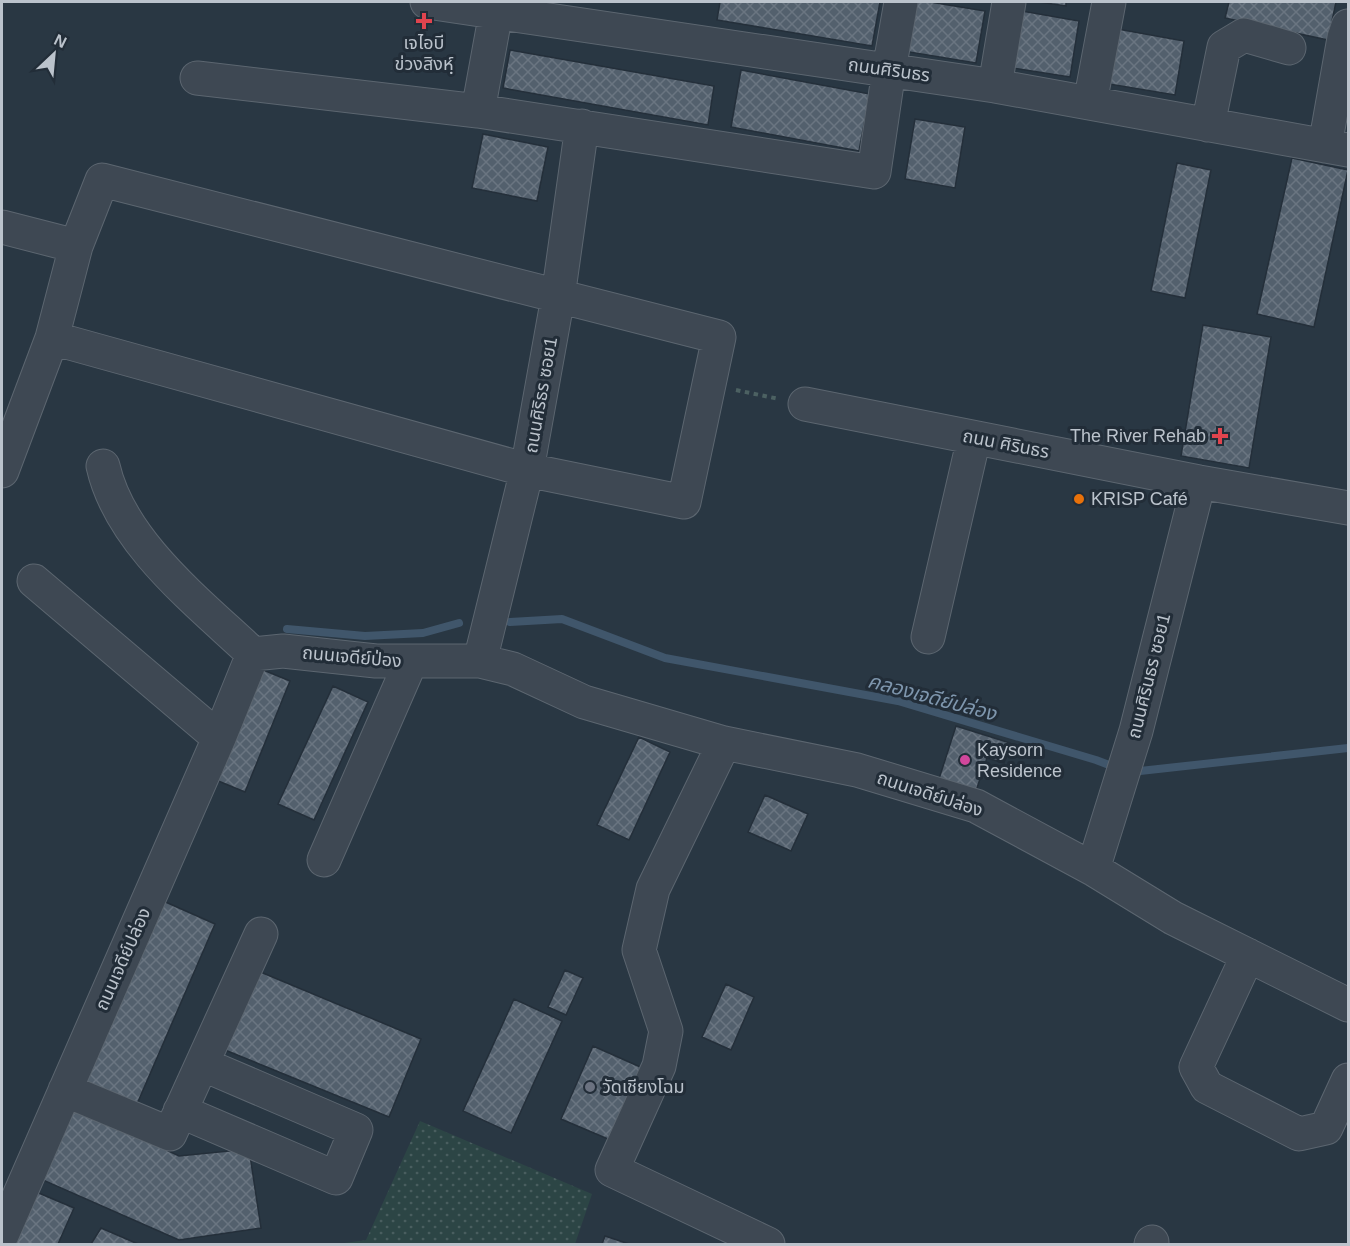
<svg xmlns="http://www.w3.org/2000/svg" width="1350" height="1246" font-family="Helvetica,'Noto Sans Thai',sans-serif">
	<defs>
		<pattern id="grass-dots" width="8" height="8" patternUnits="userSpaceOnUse" patternTransform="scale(1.5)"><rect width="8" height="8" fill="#2c4545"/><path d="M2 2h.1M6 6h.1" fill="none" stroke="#495e5f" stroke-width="1.8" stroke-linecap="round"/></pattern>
		<pattern id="building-cross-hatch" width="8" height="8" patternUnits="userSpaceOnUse" patternTransform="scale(1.5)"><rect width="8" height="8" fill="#53606d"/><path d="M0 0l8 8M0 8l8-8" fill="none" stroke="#6a7581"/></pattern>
	</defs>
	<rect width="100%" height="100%" fill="#293743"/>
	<!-- grass -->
	<path fill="url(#grass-dots)" d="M420,1121L592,1194L575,1244H337L366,1240Z"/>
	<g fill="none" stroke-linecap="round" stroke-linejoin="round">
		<!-- stream -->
		<path stroke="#40566b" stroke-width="8" d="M510,622L562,619L665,658L898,701L1096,760L1117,768
			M287,629L365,636L423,633L459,623
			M1131,772L1348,748"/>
	</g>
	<!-- building -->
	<path fill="url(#building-cross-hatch)" stroke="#242f3a" stroke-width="1.5" d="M720,2H880L872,46L717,20Z
		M911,2H930L985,11L976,63L903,51Z
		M1039,2H1066V6Z
		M1229,2H1336L1328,40L1225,18Z
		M1016,10L1079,21L1070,77L1007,67Z
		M1112,28L1184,41L1175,95L1103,83Z
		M510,50L714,86L708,125L503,88Z
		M741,70L870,94L859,151L731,127Z
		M915,119L965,127L955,188L905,179Z
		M483,134L548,147L537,201L472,188Z
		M1292,158L1348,170L1314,327L1257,314Z
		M1177,163L1211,170L1185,298L1151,291Z
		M1203,325L1271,337L1249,468L1181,456Z
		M256,667L290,681L245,792L211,778Z
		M333,686L368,702L314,820L278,804Z
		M956,726L1010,743L1004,763L987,758L975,794L938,782Z
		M639,737L670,752L629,840L597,825Z
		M765,795L808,814L791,851L748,832Z
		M161,900L215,924L137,1104L83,1080Z
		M565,970L583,978L566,1015L548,1007Z
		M258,971L421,1039L389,1117L225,1050Z
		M726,984L754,997L731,1050L702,1037Z
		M514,999L562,1021L511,1133L463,1111Z
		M593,1046L647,1070L615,1142L561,1119Z
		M71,1105L179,1156L249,1149L261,1228L179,1240L36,1177Z
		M34,1191L74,1208L58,1244H11Z
		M101,1228L138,1244H91Z
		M605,1236L629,1244H602Z"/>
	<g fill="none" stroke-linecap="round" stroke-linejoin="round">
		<defs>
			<path id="minor" d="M427,2L995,86L1348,150
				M496,12L478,111L874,172L889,70L901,2
				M197,78L478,111
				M995,86L1009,2
				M1090,103L1109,2
				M1208,125L1224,47L1244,35L1289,48
				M1325,146L1344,38L1348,26
				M2,227L76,246
				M805,404L1199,482L1348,508
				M103,466C120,542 198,602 253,654
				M2,471L52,338L76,246L102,180L719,337L684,502L527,470L52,338
				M34,581L219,738
				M928,637L974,438
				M253,654L283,651L376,661H480L513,669L584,702L724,743L857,770L976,806L1093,869L1173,918L1348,1005
				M480,661L527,470L558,297L582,126
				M724,743L653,889L639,950L666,1031L659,1066L612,1170L768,1244
				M324,860L411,661
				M1093,869L1136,731L1199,482
				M1248,955L1196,1067L1207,1087L1299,1134L1326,1128L1348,1080
				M65,1090L170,1134L261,934
				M180,1111L336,1178L356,1130L202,1064
				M2,1235L219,738L253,654
				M1151,1244L1152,1242"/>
		</defs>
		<!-- minor casing -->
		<use href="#minor" stroke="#5c6670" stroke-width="35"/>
		<!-- path -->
		<path stroke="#4c6162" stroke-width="4" stroke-dasharray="4.5 4.5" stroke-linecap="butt" d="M736,390L779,399"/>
		<!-- minor -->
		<use href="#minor" stroke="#3e4853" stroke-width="33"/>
	</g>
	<!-- markers -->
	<g fill="#e0444e" stroke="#222d38" stroke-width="2">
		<path d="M421 12h6v6h6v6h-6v6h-6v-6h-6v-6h6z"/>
		<path d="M1217 427h6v6h6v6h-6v6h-6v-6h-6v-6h6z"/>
	</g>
	<circle fill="#e8710a" stroke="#222d38" stroke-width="2" cx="1079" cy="499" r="6"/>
	<circle fill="#d1479c" stroke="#222d38" stroke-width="2" cx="965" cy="760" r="6"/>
	<circle fill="#6b7280" stroke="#222d38" stroke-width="2" cx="590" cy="1087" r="6"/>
	<g text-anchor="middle" stroke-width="6" stroke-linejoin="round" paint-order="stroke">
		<!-- poi labels -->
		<g font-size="18" fill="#bbc3cc" stroke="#222d38" text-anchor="start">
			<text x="424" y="49" text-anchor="middle">เจไอบี<tspan x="424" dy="21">ข่วงสิงหฺ์</tspan></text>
			<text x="1206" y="442" text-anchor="end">The River Rehab</text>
			<text x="1091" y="505">KRISP Café</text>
			<text x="977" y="756">Kaysorn<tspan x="977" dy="21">Residence</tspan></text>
			<text x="602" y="1093">วัดเชียงโฉม</text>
		</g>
		<!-- street labels -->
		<g font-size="18" fill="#bbc3cc" stroke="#222d38">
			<text transform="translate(889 70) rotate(8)" y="6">ถนนศิรินธร</text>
			<text transform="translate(541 395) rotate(-80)" y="6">ถนนศิริธร ซอย1</text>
			<text transform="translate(1006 444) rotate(11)" y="6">ถนน ศิรินธร</text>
			<text transform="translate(352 657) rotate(5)" y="6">ถนนเจดีย์ป่อง</text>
			<text transform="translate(1149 676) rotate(-76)" y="6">ถนนศิรินธร ซอย1</text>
			<text transform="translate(930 794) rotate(18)" y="6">ถนนเจดีย์ปล่อง</text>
			<text transform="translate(123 959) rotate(-66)" y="6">ถนนเจดีย์ปล่อง</text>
		</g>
		<!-- water labels -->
		<g font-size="20" font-style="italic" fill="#7e96ad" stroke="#222d38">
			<text transform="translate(932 697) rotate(15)" y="7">คลองเจดีย์ปล่อง</text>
		</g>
	</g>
	<!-- border -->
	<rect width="1350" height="1246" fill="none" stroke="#bbc3cc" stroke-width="6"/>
	<!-- north arrow -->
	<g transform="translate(54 54) rotate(26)" stroke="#222d38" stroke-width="4.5" paint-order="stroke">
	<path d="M0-4.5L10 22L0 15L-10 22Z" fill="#bbc3cc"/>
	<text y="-9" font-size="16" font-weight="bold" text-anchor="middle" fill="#bbc3cc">N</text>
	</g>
</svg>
